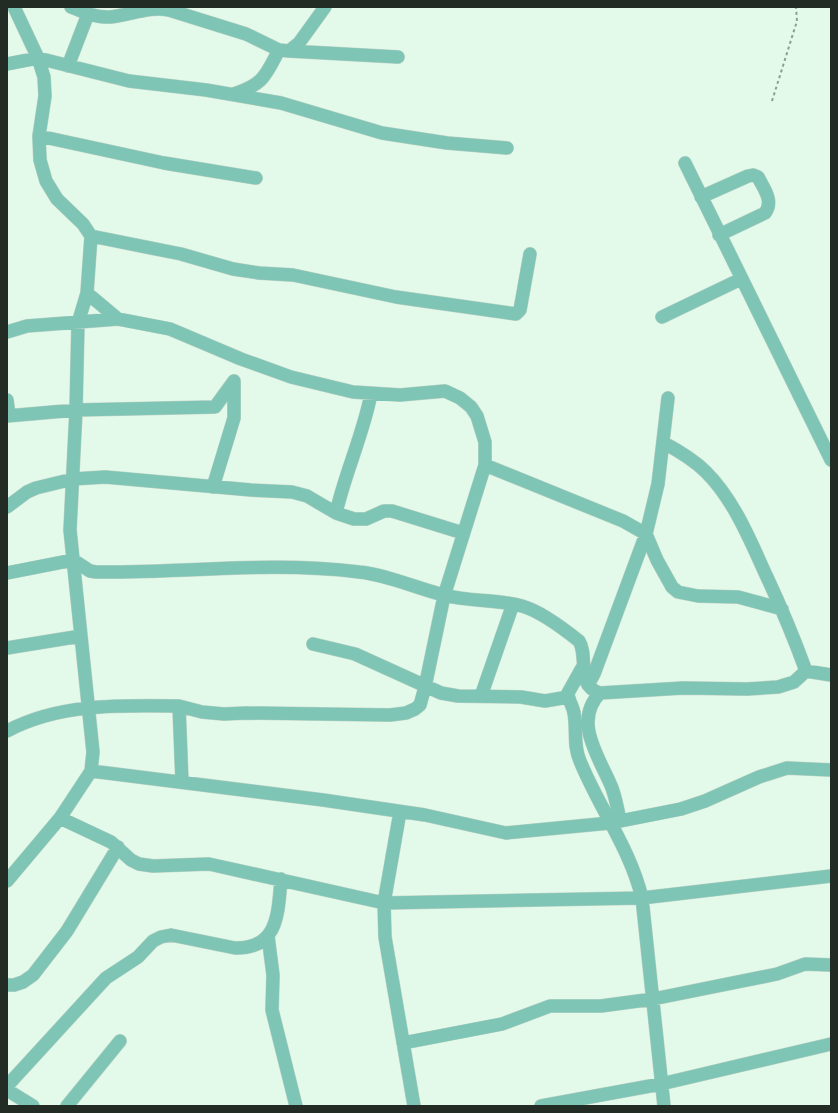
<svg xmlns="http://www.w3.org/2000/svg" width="838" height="1113" font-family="Lato,sans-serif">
	<rect width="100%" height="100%" fill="#e3f9ea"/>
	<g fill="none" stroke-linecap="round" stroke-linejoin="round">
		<defs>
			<path id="minor" d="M71,7C83,12 97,18 110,17C132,15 147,6 169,10L246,34L279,50L289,51L299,43L325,7
				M289,51L398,57
				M7,64L38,58L129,81L206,90L281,103L382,133L447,143L507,148
				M68,66L88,14
				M234,94C264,84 265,76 279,50
				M39,136L164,163L256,178
				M685,163L831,460
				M701,197L748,176L753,175L758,177C764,189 774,201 765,213L719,235
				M91,236L181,254L233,269L259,273L293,275L396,297L516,314L520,310L530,254
				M87,293L118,319
				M662,317L741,279
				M7,332L27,326L118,319L170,329L241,359L291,377L353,392L400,395L445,391L460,398L471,407L477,416L485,442V465L444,596L425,687L420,705L415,709L406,713L390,715L246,713L224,714L202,712L179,706C121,705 60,703 7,731
				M7,400L9,415
				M7,416L76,410L215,407L234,381V418L213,487
				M664,443C679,451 694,460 706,472C734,500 750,540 766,575C781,607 794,638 806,671
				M485,465L623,521L646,534L657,560L672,587L678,592L698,596L738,597L782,609
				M7,507L27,492L36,488L73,479L105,477L251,490L292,492L307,496L336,513L354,519H366L384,511H392L463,533
				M336,513C345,473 363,435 371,394
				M7,573L73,560L90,571L96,572C184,573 272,561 359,572C389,575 415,588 444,595C469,602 497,599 522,606C540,611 564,629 579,641C589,657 575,686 600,693L683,688L747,689L778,687L794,682L806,671L831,675
				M313,644L355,654L441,693L458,696L521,697L545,701L568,697
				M7,648L81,636
				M582,668L568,693C568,700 573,706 574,713C577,729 573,746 580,761C599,808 630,848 642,898L664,1106
				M588,685L594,674L646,534L658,484L668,398
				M600,693C572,722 600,758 612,788C616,799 618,810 620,821
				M481,696L513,604
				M179,706L182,782
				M91,771L323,800L425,815L506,833L610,823L681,809L705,801L759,777L787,768L831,770
				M400,812L384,903L385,937L414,1106
				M60,818L111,842L131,860L139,864L153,866L209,864L384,903L642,898L831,876
				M7,881L60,818L91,771L93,752L70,530L76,410L78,323L87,293L91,236L83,224L57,199L46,181L40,160L39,136L45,96L44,77L38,58L14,7
				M268,936L273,975L272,1010L296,1106
				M7,985H14L23,982L33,975L67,931L118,847
				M403,1043L502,1024L550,1006H601L653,999L777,974L805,964L831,965
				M7,1086L106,978L138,957L153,941L161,937L171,935L235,948C279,949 278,912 281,879
				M7,1090L33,1106
				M67,1106L120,1041
				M541,1106L661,1084L831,1044"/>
		</defs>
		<!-- minor casing -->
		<use href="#minor" stroke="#c0d4c7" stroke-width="14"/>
		<!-- path -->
		<path stroke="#8d9d92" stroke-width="2" stroke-dasharray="3 3" stroke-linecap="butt" d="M772,101L797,21L796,7"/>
		<!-- minor -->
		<use href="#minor" stroke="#7fc5b5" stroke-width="13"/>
	</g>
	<!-- border -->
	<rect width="838" height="1113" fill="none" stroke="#232b25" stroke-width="16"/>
</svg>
